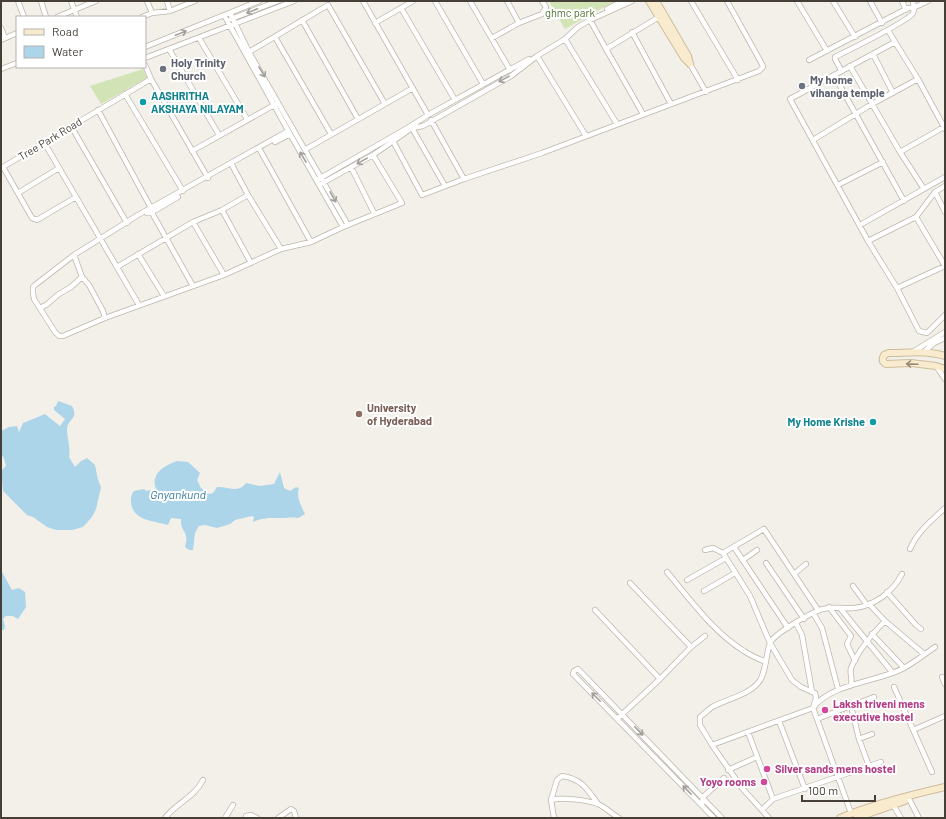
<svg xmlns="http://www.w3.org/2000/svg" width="946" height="819" font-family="Barlow,sans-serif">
	<rect width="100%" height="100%" fill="#f3efe9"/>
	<!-- green -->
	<path fill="#d2e3b6" d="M549,1H615L565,29Z
		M143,69L147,78L101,104L90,86Z"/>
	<!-- water -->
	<path fill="#acd5e9" d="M58,401L72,406C79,419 68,418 67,429C67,439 71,448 69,457L75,467L81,461L87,458L95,465L98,480L101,487L96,509L92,517L83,527L72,530H56L47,527L33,517L27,515L3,491L1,471L6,466L4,458L1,454V431L9,427L17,426L19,432L23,423L45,414L60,426L65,419L54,410V407L56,406Z
		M177,461L188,462L200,473L197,480L201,488L209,494L213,493L217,487C228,486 238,494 246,483L260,486L274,484L280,472L284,488L290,491L296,487L299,488C296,497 301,506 305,514L298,518C292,517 288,518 282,518C271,518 264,517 253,522L254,517L252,516L235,520L230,524L217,528L205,525L199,526L195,533L193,550H189L185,547C190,530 180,533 181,519L171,518L168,525C155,521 132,521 131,502C131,497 131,495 134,491L144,489L146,491L156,489C155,486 154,481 155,479C157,469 169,464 177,461Z
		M2,572L12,590L19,588L25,592L26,607L18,619L13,616H6L3,619L5,626L4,630H2Z"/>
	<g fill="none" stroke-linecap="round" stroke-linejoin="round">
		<defs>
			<path id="street" d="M18,1L24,17
				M41,1L46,17
				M71,1L77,17
				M147,1L152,13L170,11L195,1
				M167,1L170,11
				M363,1L428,115
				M435,1L483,84
				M470,1L510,70
				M507,1L519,23
				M691,1L738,80
				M797,1L827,51
				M833,1L855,37
				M870,1L882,23
				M902,1L906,10
				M401,8L455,100
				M607,9L623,1
				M230,13L249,52L348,225
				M224,15L290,134L343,227
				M57,17L96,1
				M142,17L152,13
				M231,19L278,1
				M302,20L358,119
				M590,20L606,49
				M375,23L413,1
				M1,28L5,38
				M888,30L895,42
				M632,32L671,104
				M275,37L331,134
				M199,38L247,119
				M492,38L519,23L542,14L546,7L542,1
				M565,39L617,124
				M1,40L17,33
				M145,47L259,1
				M169,49L219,135
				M249,52L328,5L385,104
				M873,54L893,93
				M537,56L586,136
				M145,58L294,1
				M809,60L908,8H913L928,1
				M690,64L706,92
				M145,65L151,79L208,178
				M850,66L900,152L924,189
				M1,69L17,63
				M841,70L835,59V57C847,51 909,21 913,13C915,10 913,5 913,1
				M834,75L904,201
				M125,94L183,191
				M98,110L151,208
				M643,114L606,49L659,17
				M431,120L464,179
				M71,126L127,223
				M412,128L445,186
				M945,129L918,79L895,42L790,99L868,241L897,288L919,331L927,333L945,315
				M288,131L138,215L74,255L35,285L33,287V293L34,299L55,332L59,336H63L105,318L224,275L281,249L311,242L343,227L402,203L373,155
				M813,140L872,104L918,79
				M393,141L422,195L464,179L542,153L759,71L763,67L762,64L727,1
				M44,142L139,305
				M275,142L290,134
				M306,149L413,88
				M260,150L311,242
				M192,151L276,104
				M900,152L944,127
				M232,165L248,195L281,249
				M351,167L374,213
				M317,180L409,127L428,115L529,59
				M319,185L373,155L412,128L423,126L511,76L537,56L565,39L578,27L590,20L632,1
				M838,185L883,162
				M935,192L945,212
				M18,193L59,168
				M76,197L37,220L32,218L3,167L151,79
				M222,210L251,263
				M151,211L193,286
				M147,213L156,210L178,197
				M916,217L945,266
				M193,222L224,275
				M860,225L945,177
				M868,241L916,217L935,192L945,186
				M138,254L164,296
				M74,255L82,277L89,285L103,311L105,318
				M117,267L193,222L222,210L248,195
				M897,288L945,266
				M40,308L46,305L59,294L71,287L82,277
				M924,352L934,343L945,338
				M911,353L945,332
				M936,366L945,379
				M734,547L788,628
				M910,549C917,532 932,520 945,508
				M705,550L713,548L723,553L750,596L770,643L792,680L801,687L815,693L816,698L813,708L851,813
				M723,553L764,529L818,610
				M743,560L757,550
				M766,563L804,619
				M667,572C690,599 713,632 744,651C751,656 759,659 766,662
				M794,574L806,564
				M687,580L726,558
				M630,583L691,647
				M853,586L867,605
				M704,591L735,573
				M887,592L916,625L921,629
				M829,607L851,636L847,644L855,661
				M840,608L892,672
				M595,610L660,679
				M813,613L822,628L838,689
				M885,621L924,654
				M796,623L802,635L812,692
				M872,634L904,668
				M942,677L945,684
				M850,686C854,680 849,674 851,668C859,649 871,635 885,621L869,604
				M894,687L932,772
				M617,719L660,679L691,647L705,636
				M817,719L874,697
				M779,721L805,789
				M913,730L945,716
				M748,732L773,799
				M859,739L872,734
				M712,745L813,708C831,683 878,682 904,668C915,662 925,654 935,647
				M869,766L881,762
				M728,770L757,757
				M909,799L919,818
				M551,800L557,780L562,776C582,779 587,789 598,804
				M702,805L703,797L724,778
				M893,805L901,818
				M762,810L773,799L869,766L859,739L851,706
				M246,816L251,815L257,818
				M165,818C176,803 194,798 203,780
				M225,818L233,805
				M278,818L291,809L294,811L296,818
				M554,818L551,800C562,797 586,800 598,804C605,807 612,814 619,818
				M714,818L573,674L574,671L578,669L582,673L722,818
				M769,818L742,788L712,745L700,725V717C704,714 708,710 712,707C725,700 748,695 758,683C766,675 766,653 770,643C774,634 806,616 815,612C828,605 841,609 854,608C874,606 893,592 902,574"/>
			<path id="secondary" d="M649,1L684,58L690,64
				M656,1L688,56L690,64
				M945,356C927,350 907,353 889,353L884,355C882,359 882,362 886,364L911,363L936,366L945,369
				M840,818C873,804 910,795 945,787
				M856,818L905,801"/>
		</defs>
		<!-- street casing -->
		<use href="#street" stroke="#bdb6ac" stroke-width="6"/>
		<!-- secondary casing -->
		<use href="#secondary" stroke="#cebd9d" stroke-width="8"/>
		<!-- street -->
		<use href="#street" stroke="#fff" stroke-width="4.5"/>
		<!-- secondary -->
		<use href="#secondary" stroke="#f9ebcd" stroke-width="6"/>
	</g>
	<!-- one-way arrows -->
	<defs><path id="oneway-shaft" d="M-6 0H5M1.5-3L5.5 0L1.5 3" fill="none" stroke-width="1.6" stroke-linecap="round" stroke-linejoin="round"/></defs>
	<g stroke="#a29f9c">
		<use href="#oneway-shaft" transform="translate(252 11) rotate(158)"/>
		<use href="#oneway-shaft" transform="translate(181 33) rotate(-22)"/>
		<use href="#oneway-shaft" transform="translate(262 72) rotate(59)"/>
		<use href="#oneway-shaft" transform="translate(504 79) rotate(151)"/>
		<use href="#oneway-shaft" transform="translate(303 157) rotate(-121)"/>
		<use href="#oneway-shaft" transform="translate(362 161) rotate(151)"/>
		<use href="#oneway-shaft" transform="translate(333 197) rotate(61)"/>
		<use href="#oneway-shaft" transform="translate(596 697) rotate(-135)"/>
		<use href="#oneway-shaft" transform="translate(639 731) rotate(46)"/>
		<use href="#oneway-shaft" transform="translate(687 790) rotate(-134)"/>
	</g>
	<use stroke="#978c7b" href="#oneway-shaft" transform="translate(912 364) rotate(-178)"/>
	<!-- markers -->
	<g fill="#6b7280" stroke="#fff" stroke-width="1.5">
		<circle cx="163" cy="69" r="4"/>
		<circle cx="802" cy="86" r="4"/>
	</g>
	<g fill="#0f9aa8" stroke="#fff" stroke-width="1.5">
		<circle cx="143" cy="102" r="4"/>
		<circle cx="873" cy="422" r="4"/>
	</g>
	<circle fill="#8d6e63" stroke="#fff" stroke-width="1.5" cx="359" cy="414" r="4"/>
	<g fill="#d1479c" stroke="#fff" stroke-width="1.5">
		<circle cx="825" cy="710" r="4"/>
		<circle cx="767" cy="769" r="4"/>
		<circle cx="764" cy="782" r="4"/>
	</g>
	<g text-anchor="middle" stroke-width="4" stroke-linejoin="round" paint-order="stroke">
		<!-- park labels -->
		<g font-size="11" fill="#4f7231" stroke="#fff">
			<text x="570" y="17">ghmc park</text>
		</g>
		<!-- worship labels -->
		<g font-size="11" font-weight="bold" fill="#5b616d" stroke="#fff" text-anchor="start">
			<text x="171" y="67">Holy Trinity<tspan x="171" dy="13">Church</tspan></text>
			<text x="810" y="84">My home<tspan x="810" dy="13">vihanga temple</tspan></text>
		</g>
		<!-- culture labels -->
		<g font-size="11" font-weight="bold" fill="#0d838f" stroke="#fff" text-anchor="start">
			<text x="151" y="100">AASHRITHA<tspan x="151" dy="13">AKSHAYA NILAYAM</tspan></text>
			<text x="865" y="426" text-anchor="end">My Home Krishe</text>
		</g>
		<!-- street labels -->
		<g font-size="11" fill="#463f38" stroke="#fff">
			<text transform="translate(50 139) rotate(-31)" y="4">Tree Park Road</text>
		</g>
		<!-- education labels -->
		<g font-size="11" font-weight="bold" fill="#785e54" stroke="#fff" text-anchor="start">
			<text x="367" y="412">University<tspan x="367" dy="13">of Hyderabad</tspan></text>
		</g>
		<!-- hotel labels -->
		<g font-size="11" font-weight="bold" fill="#b23c85" stroke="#fff" text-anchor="start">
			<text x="833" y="708">Laksh triveni mens<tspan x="833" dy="13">executive hostel</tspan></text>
			<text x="775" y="773">Silver sands mens hostel</text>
			<text x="756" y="786" text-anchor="end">Yoyo rooms</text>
		</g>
		<!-- water labels -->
		<g font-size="12" font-style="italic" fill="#397ca0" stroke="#fff">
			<text x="178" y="499">Gnyankund</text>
		</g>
	</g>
	<!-- border -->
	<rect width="946" height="819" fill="none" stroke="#463f38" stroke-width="4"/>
	<!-- legend -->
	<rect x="16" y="16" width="130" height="52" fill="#ffffff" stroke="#b5b2af"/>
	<rect x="24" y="29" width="20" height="6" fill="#f9ebcd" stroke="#b5b2af"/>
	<text x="52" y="36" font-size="12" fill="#463f38">Road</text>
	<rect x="24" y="46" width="20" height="12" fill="#acd5e9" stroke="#b5b2af"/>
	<text x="52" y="56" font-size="12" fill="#463f38">Water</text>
	<!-- scale -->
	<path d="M802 795v6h73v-6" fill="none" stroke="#463f38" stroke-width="2"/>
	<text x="808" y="795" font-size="12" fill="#463f38" stroke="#ffffff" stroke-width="3" paint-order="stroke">100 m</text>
</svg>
